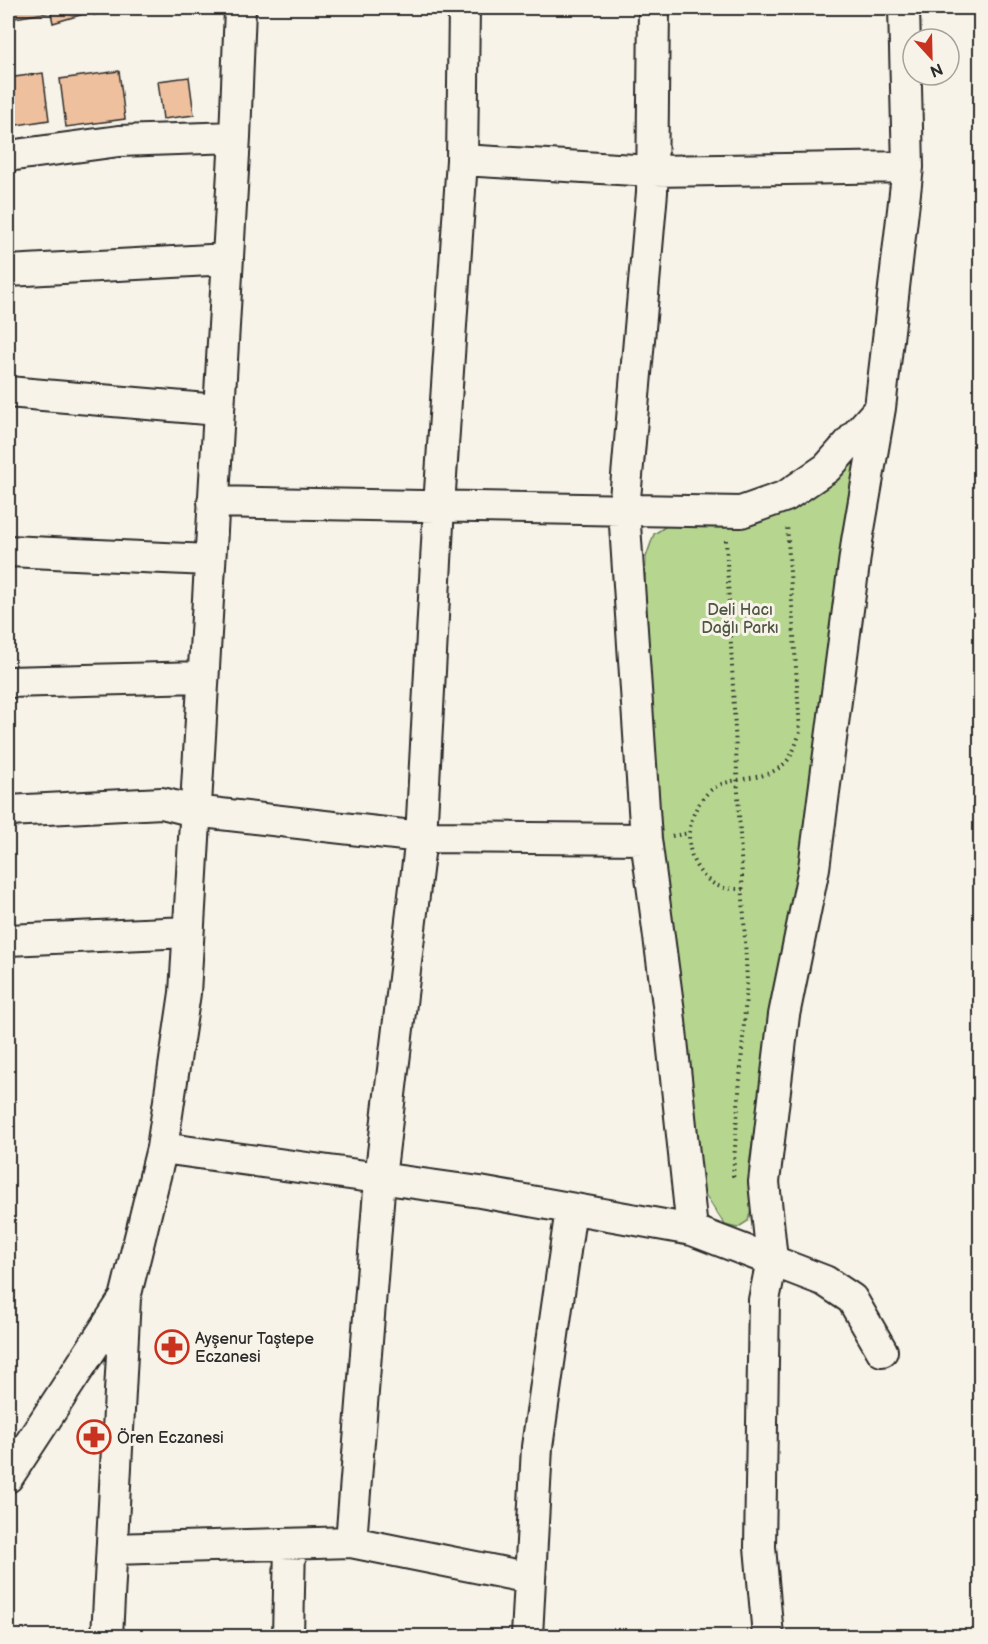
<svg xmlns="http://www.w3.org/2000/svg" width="988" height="1644" font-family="'Balsamiq Sans',sans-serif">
	<rect width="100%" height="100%" fill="#f7f3e8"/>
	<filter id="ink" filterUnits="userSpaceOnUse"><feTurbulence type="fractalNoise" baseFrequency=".0167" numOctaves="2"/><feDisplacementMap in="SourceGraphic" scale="12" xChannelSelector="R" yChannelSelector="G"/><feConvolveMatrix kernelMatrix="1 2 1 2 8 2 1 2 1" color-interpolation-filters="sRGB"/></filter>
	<g filter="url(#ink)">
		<!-- green -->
		<path fill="#b6d690" stroke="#70805e" stroke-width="1.5" d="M856,460L818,767L776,992L749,1165L753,1201L748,1221L737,1228L725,1225L704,1193L660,865L654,733L644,594L646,557L654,534L668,525L829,481Z"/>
		<!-- building -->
		<path fill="#efc09e" stroke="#2b2b2b" stroke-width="1.5" d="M12,8H50L51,12L15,18Z
			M50,8H85L87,13L53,23Z
			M93,8H121L94,15Z
			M119,71L125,119L66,127L60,79Z
			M43,73L49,120L11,126L8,78Z
			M189,77L194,115L163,119L158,81Z"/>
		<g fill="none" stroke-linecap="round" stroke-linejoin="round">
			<defs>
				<path id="minor" d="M654,8L652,192L624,510L646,839L669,1012L692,1230
					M8,156L119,141L235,137
					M462,160L652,171L908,167
					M8,271L228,259
					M8,392L218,410
					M213,502L741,512L786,496L827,468L880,408
					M8,551L209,560
					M8,682L202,677
					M8,811L162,803L194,811L421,837L646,839
					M8,940L188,932
					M162,1148L480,1192L692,1230L825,1281L852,1299L882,1351
					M8,1477L125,1298
					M351,1542L380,1178L421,837L439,506L462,160L464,8
					M113,1549L351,1542L530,1578
					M107,1636L125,1298L162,1148L185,993L235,137L240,8
					M288,1636L290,1544
					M527,1636L537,1447L571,1209
					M768,1636L760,1547L764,1300L772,1260L764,1182L784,1015L814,868L857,541L880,408L908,167L904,8"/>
			</defs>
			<!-- minor casing -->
			<use href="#minor" stroke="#2b2b2b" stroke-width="34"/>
			<!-- path -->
			<path stroke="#2b2b2b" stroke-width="4" stroke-dasharray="1.5 4.5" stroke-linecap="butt" d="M726,540L747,982L733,1175L735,1179
				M672,836L689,833
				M743,889C734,889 724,889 716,885C680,866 682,814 711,790C732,774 762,784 784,764C793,756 796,743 800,732L787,524"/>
			<!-- minor -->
			<use href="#minor" stroke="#f7f3e8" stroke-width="30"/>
		</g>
	</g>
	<!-- icons -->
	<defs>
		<symbol id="pharmacy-ring" viewBox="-11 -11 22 22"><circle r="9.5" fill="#f7f3e8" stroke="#c8321e" stroke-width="1.5"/><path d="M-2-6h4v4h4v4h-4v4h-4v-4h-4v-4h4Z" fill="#c8321e"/></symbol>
	</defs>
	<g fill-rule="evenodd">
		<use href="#pharmacy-ring" x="153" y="1328" width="38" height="38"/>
		<use href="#pharmacy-ring" x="75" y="1418" width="38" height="38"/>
	</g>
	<g text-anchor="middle" stroke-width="6" stroke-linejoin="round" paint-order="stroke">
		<!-- park labels -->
		<g font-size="16" fill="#4e5644" stroke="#f7f3e8">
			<text x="740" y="615">Deli Hacı<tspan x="740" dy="18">Dağlı Parkı</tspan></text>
		</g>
		<!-- poi labels -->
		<g font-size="16" fill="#2b2b2b" stroke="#f7f3e8" text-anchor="start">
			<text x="195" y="1344">Ayşenur Taştepe<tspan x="195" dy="18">Eczanesi</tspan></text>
			<text x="117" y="1443">Ören Eczanesi</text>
		</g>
	</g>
	<!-- margin -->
	<rect width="988" height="1644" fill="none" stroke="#f7f3e8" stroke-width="30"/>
	<rect x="15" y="15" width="958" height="1614" fill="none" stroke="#2b2b2b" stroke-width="2" filter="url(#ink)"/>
	<!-- north arrow -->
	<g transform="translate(931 57) rotate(158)"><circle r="28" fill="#f7f3e8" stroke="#a5a39c" stroke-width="1.5"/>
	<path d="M0-4.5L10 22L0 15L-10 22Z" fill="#c8321e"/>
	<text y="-9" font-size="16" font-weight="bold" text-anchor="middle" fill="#2b2b2b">N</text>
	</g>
</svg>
